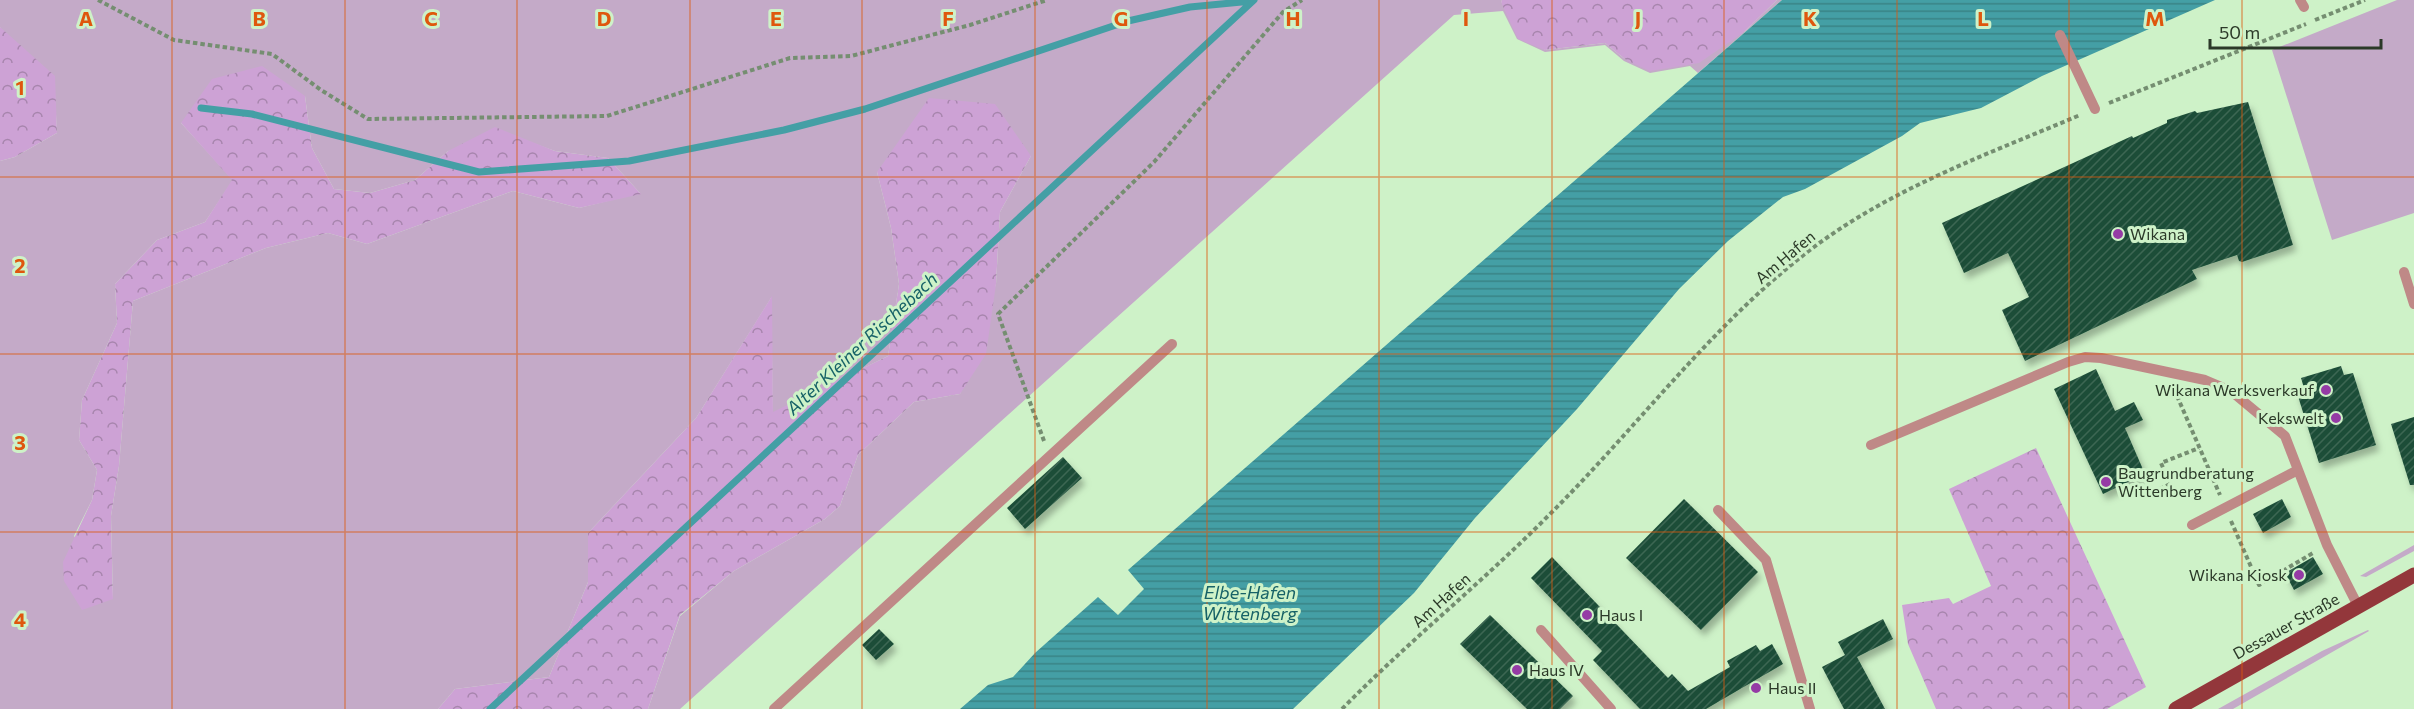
<svg xmlns="http://www.w3.org/2000/svg" width="2414" height="709" font-family="Commissioner,sans-serif">
	<defs>
		<pattern id="forest-crowns" width="20" height="18" patternUnits="userSpaceOnUse" patternTransform="scale(1.5)"><rect width="20" height="18" fill="#cda2d5"/><path d="M2 6a3 3 0 1 1 6 0M12 15a3 3 0 1 1 6 0" fill="none" stroke="#a785ad"/></pattern>
		<pattern id="water-rules" width="6" height="5" patternUnits="userSpaceOnUse" patternTransform="scale(1.5)"><rect width="6" height="5" fill="#449fa5"/><path d="M0 2.5h6" fill="none" stroke="#398386"/></pattern>
		<pattern id="building-hatch" width="6" height="6" patternUnits="userSpaceOnUse" patternTransform="scale(1.5)"><rect width="6" height="6" fill="#1c4e38"/><path d="M-1 1l2-2M0 6l6-6M5 7l2-2" fill="none" stroke="#3d6653"/></pattern>
		<filter id="shadow"><feDropShadow dx="3.5" dy="6" stdDeviation="3" flood-color="#0004"/></filter>
	</defs>
	<rect width="100%" height="100%" fill="#cef2c8"/>
	<!-- grass -->
	<path fill="#c4aac8" fill-rule="evenodd" d="M0,0H1502L1501,2L1545,50L1605,43L1626,60L1744,32L1777,0H1782L1698,73L1690,66L1650,73L1624,61L1605,45L1545,52L1517,39L1503,11L1454,15L680,709H648L680,616L734,571L825,519L840,506L858,455L914,402L960,394L996,284L1000,212L1031,156L877,172L891,228L899,284L888,356L773,413L771,298L696,418L588,533V582L549,677L455,689L438,709H0V161L15,157L57,133L54,76L2,31L0,27ZM305,96L312,148L334,189L370,193L415,180L448,151L527,141L555,151L608,158L640,193L579,208L513,191L367,244L328,233L266,248L133,301L119,466L111,516L113,599L74,536L92,500L97,470L79,440L82,400L117,323L115,284L157,240L205,222L233,180L181,123Z
		M2397,0H2414V213L2332,240L2272,50Z
		M2414,545V551L2366,577L2360,576Z
		M2368,630L2369,631L2233,709H2218L2322,651Z"/>
	<!-- forest -->
	<path fill="url(#forest-crowns)" d="M1502,0H1777L1744,32L1699,63L1650,71L1626,60L1605,43L1545,50L1518,39L1501,2Z
		M0,27L55,76L57,133L15,157L0,161Z
		M262,66L305,96L312,148L334,189L370,193L415,180L448,151L495,127L555,151L608,158L641,194L579,208L513,191L367,244L328,233L266,248L133,301L119,466L111,516L113,599L82,610L64,581L63,562L92,500L97,470L79,440L82,400L117,323L115,284L157,240L205,222L232,180L181,123L212,79Z
		M929,98L995,104L1031,156L1000,212L996,284L986,354L960,394L914,402L858,455L840,506L825,519L734,571L680,615L648,709H438L455,689L549,677L588,582V533L696,418L772,296L773,412L888,356L899,284L891,228L877,172Z
		M2036,448L2146,687L2107,709H1936L1908,644L1902,605L1949,598L1953,604L1991,586L1949,489Z"/>
	<!-- water -->
	<path fill="url(#water-rules)" d="M1782,0H2215L2042,76L1981,108L1920,123L1902,136L1805,189L1783,197L1769,208L1728,241L1679,289L1577,409L1475,518L1414,593L1293,709H960L988,685L1013,677L1035,653L1098,597L1118,615L1144,589L1128,570Z"/>
	<g fill="none" stroke-linecap="round" stroke-linejoin="round">
		<!-- stream -->
		<path stroke="#449fa5" stroke-width="7" d="M201,108L252,114L479,172L629,161L784,130L865,109L1128,21L1190,7L1252,1
			M490,709L1254,0"/>
	</g>
	<!-- building -->
	<path fill="url(#building-hatch)" filter="url(#shadow)" d="M2248,102L2293,245L2242,262L2239,261L2237,255L2192,270L2197,279L2025,361L2002,310L2029,297L2008,253L1964,273L1942,223L2132,136L2133,138L2167,123V120L2195,111L2197,113Z
		M2341,366L2344,375L2353,373L2376,445L2319,463L2296,390L2304,388L2301,378Z
		M2096,369L2115,411L2134,402L2143,420L2125,428L2145,474L2103,494L2054,389Z
		M2414,417V485H2410L2391,424Z
		M1063,457L1082,478L1025,529L1007,508Z
		M1684,499L1758,572L1701,630L1626,558Z
		M2282,499L2291,517L2263,533L2253,514Z
		M1552,557L1668,678L1672,674L1688,691L1730,667L1727,661L1756,645L1760,651L1772,644L1783,664L1706,709H1640L1593,660L1602,651L1531,578Z
		M2313,557L2323,574L2294,590L2285,573Z
		M1490,615L1573,696L1560,709H1527L1460,644Z
		M1883,619L1893,639L1857,657L1885,709H1844L1822,667L1845,655L1838,642Z
		M879,629L894,644L876,660L862,645Z"/>
	<g fill="none" stroke-linecap="round" stroke-linejoin="round">
		<!-- path -->
		<path stroke="#758e71" stroke-width="4" stroke-dasharray="4.5 3" stroke-linecap="butt" d="M98,0L174,40L272,54L321,90L368,119L607,116L790,58L851,56L970,25L1047,0
			M2315,20L2365,0
			M2109,103L2306,24
			M2174,389L2220,495
			M1044,441L998,314L1154,162L1283,12L1302,0
			M2146,496L2170,484L2161,463L2199,448
			M2231,521L2259,585L2313,553
			M1342,709C1410,640 1485,580 1553,511C1642,422 1722,312 1825,239C1903,184 1993,152 2080,115"/>
		<!-- service -->
		<path stroke="#bf8987" stroke-width="10" d="M2300,0L2304,7
			M2060,35L2095,109
			M2404,272L2414,304
			M1871,445L2068,362L2085,357L2101,358L2205,380L2231,391L2285,436L2327,545L2358,606
			M1718,510L1766,560L1810,709
			M2192,525L2298,470
			M1541,630L1611,709
			M774,709L1172,344"/>
		<!-- primary -->
		<path stroke="#93373b" stroke-width="15" d="M2176,709L2414,575"/>
	</g>
	<!-- grid -->
	<path fill="none" stroke="#df570d" stroke-width="1.5" stroke-opacity="0.55" d="M172,0V709M345,0V709M517,0V709M690,0V709M862,0V709M1035,0V709M1207,0V709M1379,0V709M1552,0V709M1724,0V709M1897,0V709M2069,0V709M2242,0V709M0,177H2414M0,354H2414M0,532H2414"/>
	<!-- markers -->
	<g fill="#953ba5" stroke="#cef2c8" stroke-width="2">
		<circle cx="2118" cy="234" r="6"/>
		<circle cx="2326" cy="390" r="6"/>
		<circle cx="2336" cy="418" r="6"/>
		<circle cx="2106" cy="482" r="6"/>
		<circle cx="2299" cy="575" r="6"/>
		<circle cx="1587" cy="615" r="6"/>
		<circle cx="1517" cy="670" r="6"/>
		<circle cx="1756" cy="688" r="6"/>
	</g>
	<g text-anchor="middle" stroke-width="6" stroke-linejoin="round" paint-order="stroke">
		<!-- poi labels -->
		<g font-size="16" fill="#2b3928" stroke="#cef2c8" text-anchor="start">
			<text x="2130" y="240">Wikana</text>
			<text x="2314" y="396" text-anchor="end">Wikana Werksverkauf</text>
			<text x="2324" y="424" text-anchor="end">Kekswelt</text>
			<text x="2118" y="479">Baugrundberatung<tspan x="2118" dy="18">Wittenberg</tspan></text>
			<text x="2287" y="581" text-anchor="end">Wikana Kiosk</text>
			<text x="1599" y="621">Haus I</text>
			<text x="1529" y="676">Haus IV</text>
			<text x="1768" y="694">Haus II</text>
		</g>
		<!-- street labels -->
		<g font-size="16" fill="#2b3928" stroke="#cef2c8">
			<text transform="translate(1785 257) rotate(-40)" y="6">Am Hafen</text>
			<text transform="translate(1441 600) rotate(-42)" y="6">Am Hafen</text>
			<text transform="translate(2286 626) rotate(-29)" y="6">Dessauer Straße</text>
		</g>
		<!-- water labels -->
		<g font-size="18" font-style="italic" fill="#176267" stroke="#cef2c8">
			<text transform="translate(862 344) rotate(-43)" y="6">Alter Kleiner Rischebach</text>
			<text x="1250" y="599">Elbe-Hafen<tspan x="1250" dy="21">Wittenberg</tspan></text>
		</g>
	</g>
	<g font-size="20" text-anchor="middle" font-weight="bold" fill="#df570d" stroke="#cef2c8" stroke-width="6" stroke-linejoin="round" paint-order="stroke">
		<text x="86" y="26">A</text>
		<text x="259" y="26">B</text>
		<text x="431" y="26">C</text>
		<text x="604" y="26">D</text>
		<text x="776" y="26">E</text>
		<text x="948" y="26">F</text>
		<text x="1121" y="26">G</text>
		<text x="1293" y="26">H</text>
		<text x="1466" y="26">I</text>
		<text x="1638" y="26">J</text>
		<text x="1810" y="26">K</text>
		<text x="1983" y="26">L</text>
		<text x="2155" y="26">M</text>
		<text x="20" y="95">1</text>
		<text x="20" y="273">2</text>
		<text x="20" y="450">3</text>
		<text x="20" y="627">4</text>
	</g>
	<!-- scale -->
	<path d="M2210 39v9h171v-9" fill="none" stroke="#2b3928" stroke-width="3"/>
	<text x="2219" y="39" font-size="18" fill="#2b3928" stroke="#cef2c8" stroke-width="4.5" paint-order="stroke">50 m</text>
</svg>
